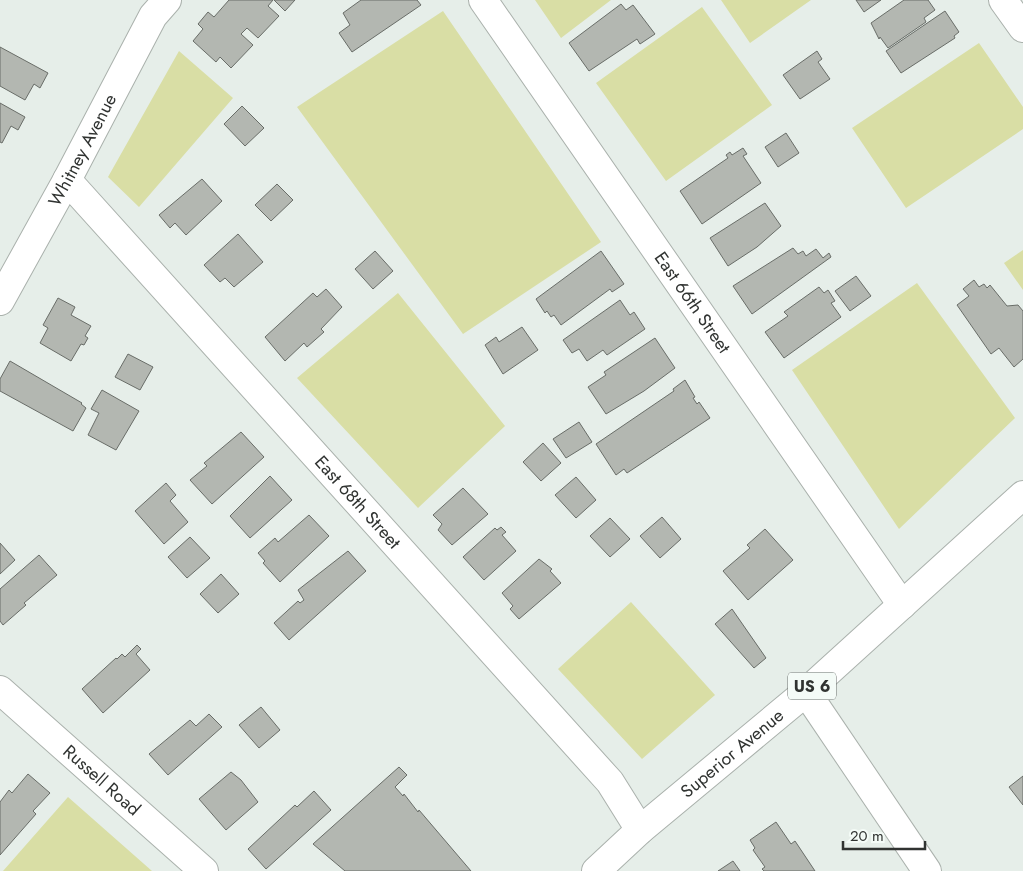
<svg xmlns="http://www.w3.org/2000/svg" width="1023" height="871" font-family="Jost,sans-serif">
	<rect width="100%" height="100%" fill="#e6eee9"/>
	<!-- green -->
	<path fill="#d9dea5" d="M535,0H611L561,38Z
		M721,0H811L750,43Z
		M702,7L772,105L666,181L596,83Z
		M443,11L601,242L463,334L297,107Z
		M979,43L1023,107V129L906,208L852,128Z
		M179,51L233,98L139,207L108,177Z
		M1023,250V290L1004,263Z
		M917,283L1015,418L899,529L792,370Z
		M398,293L505,426L418,508L297,378Z
		M631,602L715,695L642,759L558,669Z
		M68,797L152,871H3Z"/>
	<!-- building -->
	<path fill="#b3b7b1" stroke="#696d68" d="M229,0H273L268,6L279,16L258,38L247,28L241,34L253,45L231,68L220,57L216,62L193,41L203,29L198,24L208,12L214,17Z
		M274,0H295L285,11Z
		M361,0H417L421,5L352,52L339,33L350,25L343,13Z
		M856,0H881L864,12Z
		M904,0H928L935,10L924,18L926,22L888,48L880,37L879,39L871,23Z
		M621,4L626,10L633,5L655,34L640,44L637,39L589,71L569,43Z
		M945,11L959,32L954,36L955,38L901,73L886,51Z
		M0,47L48,73L40,88L34,84L25,100L0,86Z
		M817,51L822,59L818,62L830,79L800,99L783,75Z
		M0,103L25,117L18,130L11,126L2,143L0,142Z
		M242,106L264,128L245,146L224,124Z
		M786,133L799,153L778,167L765,147Z
		M743,148L747,154L743,156L761,183L702,224L680,191L728,158L726,155L730,152L732,155Z
		M202,179L222,201L186,235L175,223L170,228L159,215Z
		M277,184L293,200L271,221L255,205Z
		M765,203L781,226L757,247L728,266L710,238Z
		M238,234L263,262L234,287L225,278L220,282L204,265Z
		M793,248L798,254L803,251L806,256L816,249L823,258L829,253L831,257L752,314L733,286Z
		M375,251L393,271L373,289L355,269Z
		M601,251L624,284L612,292L610,289L561,325L554,315L551,317L547,311L545,313L536,299Z
		M856,276L871,296L850,311L835,291Z
		M974,280L979,287L984,284L987,288L990,285L1007,306L1018,305L1023,311V359L1014,367L999,348L991,354L957,305L969,296L963,289Z
		M819,287L824,293L828,290L835,301L831,303L841,317L784,358L765,332L788,316L784,312Z
		M326,289L342,307L321,329L324,332L307,347L304,343L285,361L265,337L313,293L317,297Z
		M58,298L75,307L71,315L91,326L85,336L88,338L84,345L81,344L71,361L40,343L48,328L43,325Z
		M620,300L630,315L634,312L645,329L607,355L603,350L587,361L579,349L572,353L563,340Z
		M522,327L538,350L503,374L485,345L496,337L499,342Z
		M655,338L675,368L644,391L606,414L588,387L606,375L604,372Z
		M128,354L153,367L140,390L115,377Z
		M10,361L82,403L81,404L86,408L73,431L0,391V379Z
		M685,380L695,397L693,398L697,404L699,402L710,418L627,473L624,469L616,475L596,444L674,391L673,389Z
		M102,390L139,411L116,450L88,435L99,413L91,409Z
		M579,422L592,442L566,458L553,439Z
		M241,432L264,457L212,504L190,480L207,466L204,463Z
		M543,443L561,463L541,481L523,462Z
		M270,476L292,500L250,538L230,516Z
		M576,477L596,500L576,518L555,495Z
		M166,483L176,495L170,501L188,522L164,544L135,511Z
		M463,488L488,514L452,545L438,530L442,524L433,515Z
		M309,515L329,536L280,582L263,563L265,561L258,553L275,538L278,542Z
		M662,517L681,539L660,558L640,536Z
		M610,518L630,539L610,557L590,536Z
		M501,527L506,532L502,535L516,551L484,580L463,557L495,528L497,530Z
		M765,529L793,560L748,600L723,571L750,548L747,545Z
		M190,537L210,558L187,578L168,557Z
		M0,543L15,560L0,574Z
		M348,551L366,571L289,640L274,623L298,601L300,603L304,600L298,590Z
		M39,555L57,575L24,603L26,605L3,625L0,621V589Z
		M539,559L552,569L550,571L561,583L519,619L510,609L513,606L502,593Z
		M221,574L239,594L218,613L200,594Z
		M732,609L766,658L754,668L715,624Z
		M137,645L141,649L136,654L150,670L103,713L82,689L116,658L117,659L122,654L125,657Z
		M261,707L280,730L259,748L239,725Z
		M209,714L222,727L168,775L149,754L190,720L196,726Z
		M399,767L407,775L395,787L403,796L404,794L418,812L419,810L471,871H345L313,844Z
		M231,772L241,780L258,802L226,830L199,799Z
		M28,774L50,793L33,811L36,814L0,855V802L9,790L12,793Z
		M1023,776V805L1009,787Z
		M314,791L331,810L266,869L248,849L295,805L297,807Z
		M776,822L791,844L795,841L815,871H764L762,869L765,867L753,850L755,848L750,840Z
		M733,861L740,871H718Z"/>
	<g fill="none" stroke-linecap="round" stroke-linejoin="round">
		<defs>
			<g id="street">
				<path id="s1" d="M483,0L902,605"/>
				<path id="s2" d="M67,180L610,782L640,830"/>
				<path id="s3" d="M0,301L67,180L153,16L167,0"/>
				<path id="s4" d="M0,690L204,871"/>
				<path d="M806,692L927,871"/>
			</g>
			<path id="secondary" d="M1003,0L1023,28"/>
			<g id="primary">
				<path id="s5" d="M596,871L640,830L806,692L1023,495"/>
			</g>
		</defs>
		<!-- street casing -->
		<use href="#street" stroke="#aab1ac" stroke-width="30"/>
		<!-- secondary casing -->
		<use href="#secondary" stroke="#aab1ac" stroke-width="30"/>
		<!-- primary casing -->
		<use href="#primary" stroke="#aab1ac" stroke-width="30"/>
		<!-- street -->
		<use href="#street" stroke="#fff" stroke-width="28"/>
		<!-- secondary -->
		<use href="#secondary" stroke="#fff" stroke-width="28"/>
		<!-- primary -->
		<use href="#primary" stroke="#fff" stroke-width="28"/>
	</g>
	<g text-anchor="middle" stroke-width="4.5" stroke-linejoin="round" paint-order="stroke">
		<!-- shield labels -->
		<rect fill="#f4fbf7" stroke="#6b6f6c" stroke-width="1" x="788" y="672.5" width="48" height="27" rx="4"/>
		<g font-size="16" font-weight="bold" fill="#303331">
			<text x="812" y="692">US 6</text>
		</g>
		<!-- street labels -->
		<g font-size="18" fill="#303331" stroke="#f4fbf7">
			<text dy="6" stroke="none"><textPath href="#s3" startOffset="172">Whitney Avenue</textPath></text>
			<text dy="6" stroke="none"><textPath href="#s1" startOffset="368">East 66th Street</textPath></text>
			<text dy="6" stroke="none"><textPath href="#s2" startOffset="434">East 68th Street</textPath></text>
			<text dy="6" stroke="none"><textPath href="#s5" startOffset="180">Superior Avenue</textPath></text>
			<text dy="6" stroke="none"><textPath href="#s4" startOffset="136">Russell Road</textPath></text>
		</g>
	</g>
	<!-- scale -->
	<path d="M843 841v8h82v-8" fill="none" stroke="#303331" stroke-width="2.5"/>
	<text x="850" y="841" font-size="15" fill="#303331" stroke="#f4fbf7" stroke-width="4" paint-order="stroke">20 m</text>
</svg>
